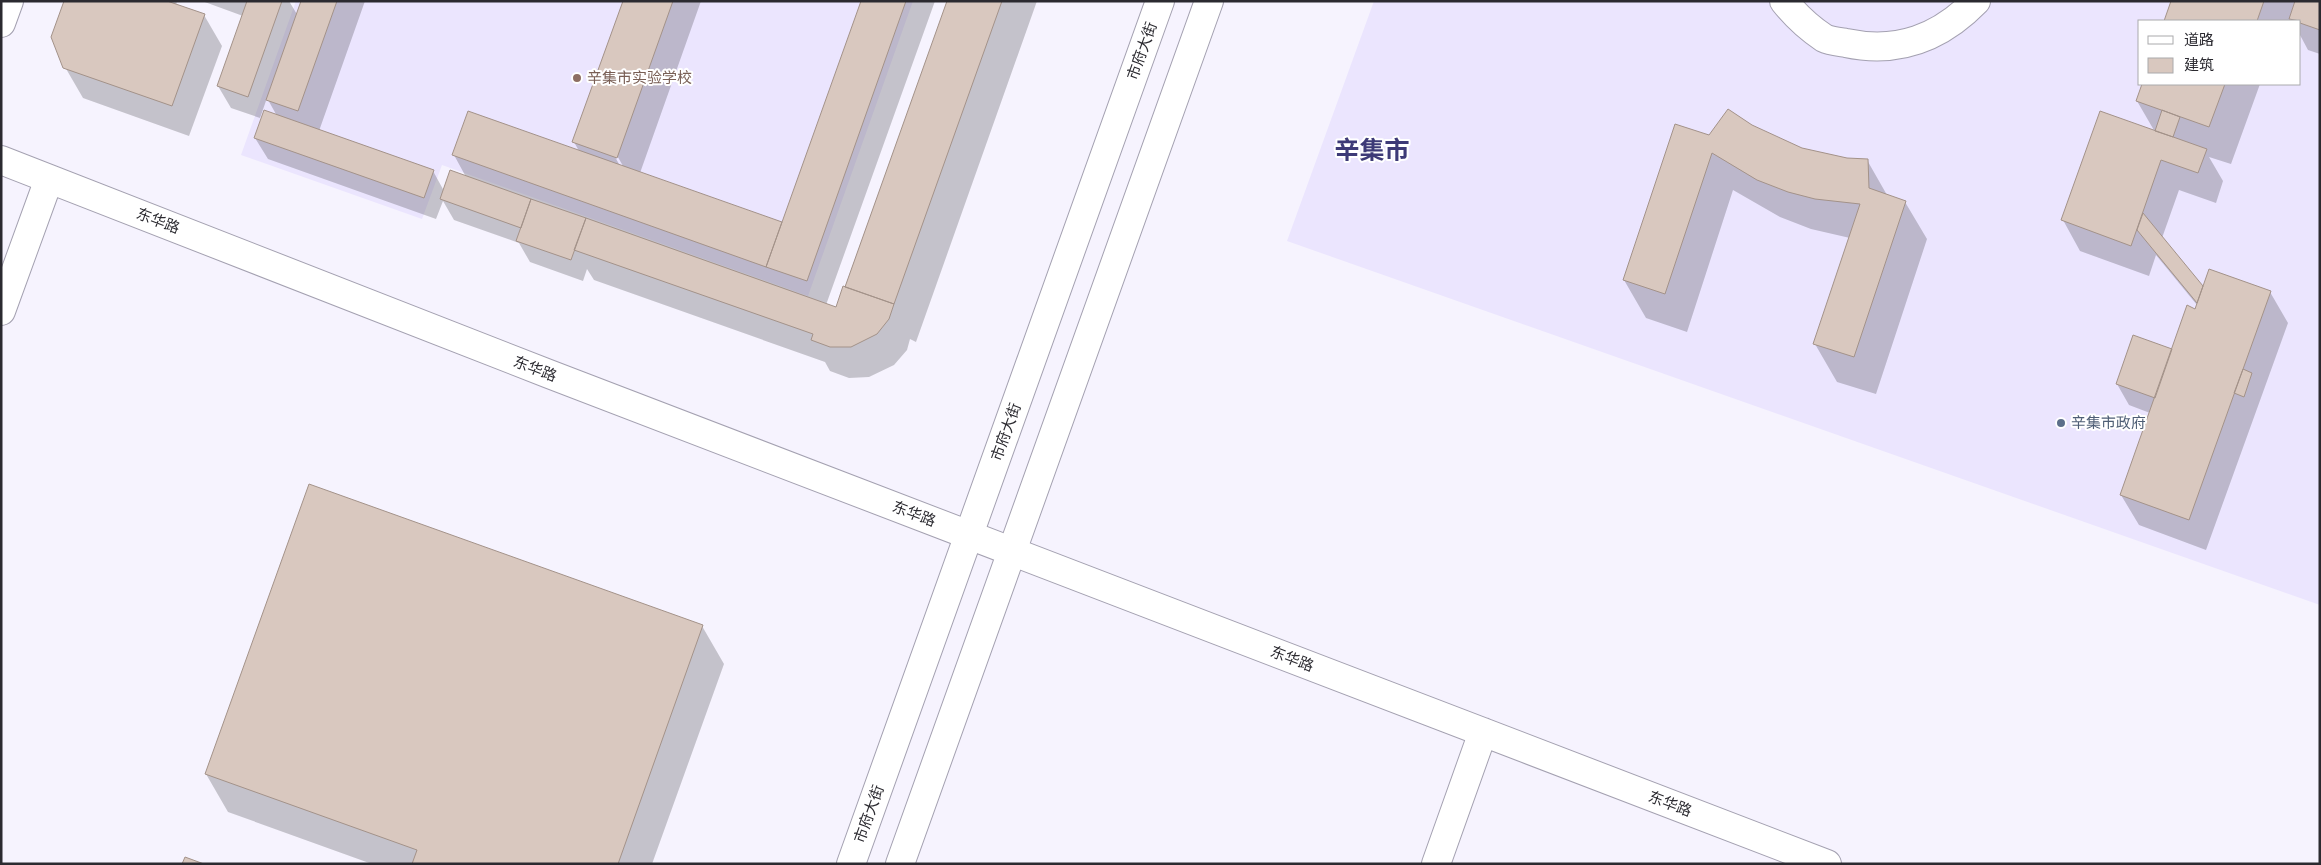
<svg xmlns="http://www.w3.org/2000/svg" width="2321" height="865" font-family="'Nunito Sans','Noto Sans SC',sans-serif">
	<rect width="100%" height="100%" fill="#f6f3fe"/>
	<!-- built -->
	<path fill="#ebe5fe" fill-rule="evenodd" d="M296,1H913L808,296L442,165L422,219L241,155Z
		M1374,1H2320V605L1287,241ZM2140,21H2300V84H2140Z"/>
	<!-- shadow -->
	<path fill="#0003" fill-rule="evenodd" d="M65,1H177L176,6L204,15L222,46L189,136L83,98L65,67Z
		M202,1H289L298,16L303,1H365L319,131L433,171L444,191L466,177L454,155L579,151L574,142L624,1H701L640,173L783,224L862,1H935L826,305L837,309L948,1H1037L916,342L910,339L907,350L894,365L869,377L849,378L830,371L825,362L594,280L587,269L583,281L530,262L519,243L454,220L443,201L436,219L268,159L255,138L277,116L267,98L260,118L231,108L218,86L243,16ZM615,152L623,166H620L613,153Z
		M2171,1H2320V54L2308,50L2300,35V21H2166Z
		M2143,84H2260L2231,164L2209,157L2223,181L2216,203L2179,190L2162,238L2203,289L2270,292L2288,323L2206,550L2139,525L2121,495L2150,413L2129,405L2117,384L2172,350L2197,305L2156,255L2149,276L2080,251L2063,220L2155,132L2137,101Z
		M1751,127L1802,149L1847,159L1867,160L1887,195L1905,202L1927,239L1876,394L1837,382L1815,344L1850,238L1811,229L1780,217L1733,190L1687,332L1646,318L1624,280L1710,136Z
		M702,626L724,664L652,864H372L228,812L206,774Z"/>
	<!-- building -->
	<path fill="#d9c8bf" stroke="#a39289" d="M64,1H167L205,14L172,106L63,68L51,37Z
		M247,1H282L248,97L217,86Z
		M301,1H337L298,111L266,100Z
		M623,1H673L617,158L572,142Z
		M861,1H906L807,281L766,267Z
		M947,1H1002L894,304L845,287Z
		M2171,1H2264L2257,21H2164Z
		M2295,1H2320V30L2300,23V21L2289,19Z
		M2142,84H2225L2209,127L2136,101Z
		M1728,109L1752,125L1802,148L1847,158L1868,159L1869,188L1906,201L1854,357L1813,344L1860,204L1815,199L1788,192L1757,180L1712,153L1665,294L1623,280L1675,124L1709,135Z
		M264,110L434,170L424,198L254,138Z
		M2162,110L2180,117L2173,137L2155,131Z
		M468,111L782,222L766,267L452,155Z
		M2100,111L2207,149L2198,173L2161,160L2131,246L2061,220Z
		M450,170L531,199L521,228L440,199Z
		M531,199L586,218L571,260L516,241Z
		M2143,213L2203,286L2197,303L2137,230Z
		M586,218L836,307L843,286L894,304L889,319L877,334L851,347H830L811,340L813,334L574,250Z
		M2209,269L2271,291L2189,520L2120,495L2187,305L2195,309Z
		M2133,335L2172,349L2155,398L2116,384Z
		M2243,369L2252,373L2244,397L2234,393Z
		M309,484L703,625L618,864H412L417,850L205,774Z
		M185,857L204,864H182Z"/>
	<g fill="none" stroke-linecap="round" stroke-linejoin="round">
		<defs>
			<path id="minor" d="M1784,1C1795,15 1809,28 1824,38C1830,41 1840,42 1846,43C1898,54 1940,38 1976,1
				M1,23L9,1
				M1,160L549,374L1827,864
				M1,311L49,179
				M1436,864L1483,732"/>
			<path id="major" d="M851,864L1160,1
				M900,864L1209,1"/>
		</defs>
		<!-- minor casing -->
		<use href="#minor" stroke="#a4a1b1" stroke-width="30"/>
		<!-- major casing -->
		<use href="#major" stroke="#a4a1b1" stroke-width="30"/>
		<!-- minor -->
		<use href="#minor" stroke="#fff" stroke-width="28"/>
		<!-- major -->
		<use href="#major" stroke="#fff" stroke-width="28"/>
	</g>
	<!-- markers -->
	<circle fill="#8d6e63" stroke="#fff" stroke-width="2" cx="577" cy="78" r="5"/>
	<circle fill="#5c6f8a" stroke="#fff" stroke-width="2" cx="2061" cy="423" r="5"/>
	<g text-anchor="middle" stroke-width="4" stroke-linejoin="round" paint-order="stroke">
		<!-- street labels -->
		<g font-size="15" fill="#2b2a30" stroke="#fff">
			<text transform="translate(1142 51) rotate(-70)" y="5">市府大街</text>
			<text transform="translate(158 221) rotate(21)" y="5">东华路</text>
			<text transform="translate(535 369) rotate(21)" y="5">东华路</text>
			<text transform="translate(1006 432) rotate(-70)" y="5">市府大街</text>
			<text transform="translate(914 514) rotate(21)" y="5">东华路</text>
			<text transform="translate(1292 659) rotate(21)" y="5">东华路</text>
			<text transform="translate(1670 804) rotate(21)" y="5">东华路</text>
			<text transform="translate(869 814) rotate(-70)" y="5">市府大街</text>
		</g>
		<!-- education labels -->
		<g font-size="15" fill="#785e54" stroke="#fff" text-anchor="start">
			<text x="587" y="83">辛集市实验学校</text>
		</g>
		<!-- service labels -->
		<g font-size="15" fill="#4e5e75" stroke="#fff" text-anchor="start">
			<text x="2071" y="428">辛集市政府</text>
		</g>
		<!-- town labels -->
		<g font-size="25" font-weight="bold" fill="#3d3a77" stroke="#fff">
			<text x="1372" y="159">辛集市</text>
		</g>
	</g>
	<!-- border -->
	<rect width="2321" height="865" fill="none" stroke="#2b2a30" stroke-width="5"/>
	<!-- legend -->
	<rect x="2138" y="20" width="162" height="65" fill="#ffffff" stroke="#aaaaac"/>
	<rect x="2148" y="36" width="25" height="8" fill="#ffffff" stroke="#aaaaac"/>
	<text x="2184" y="45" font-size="15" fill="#2b2a30">道路</text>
	<rect x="2148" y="58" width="25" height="15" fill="#d9c8bf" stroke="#aaaaac"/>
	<text x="2184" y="70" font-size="15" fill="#2b2a30">建筑</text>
</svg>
